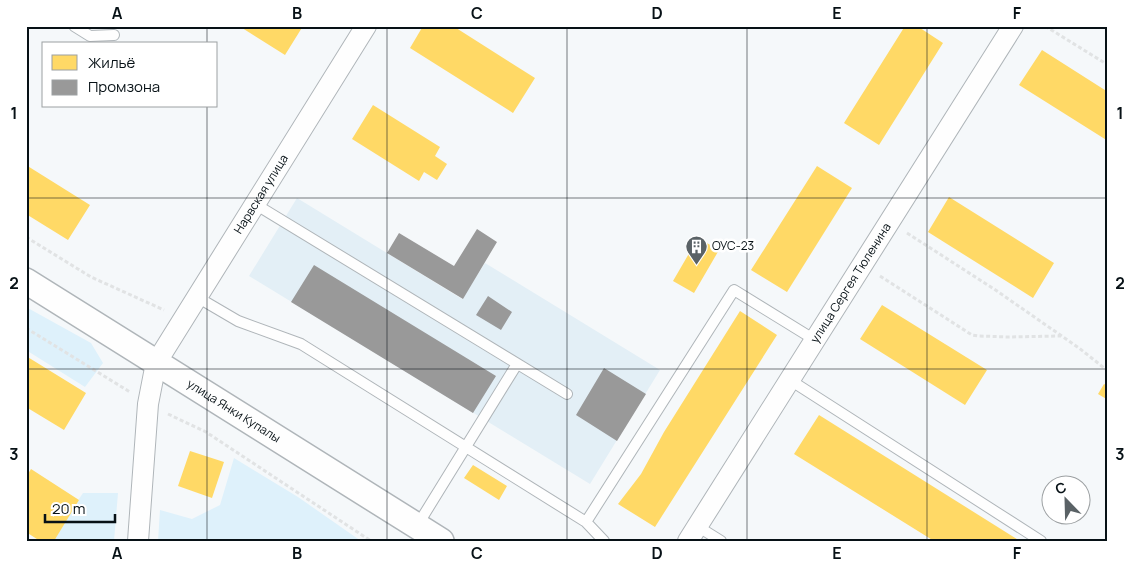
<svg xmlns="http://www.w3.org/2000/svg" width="1134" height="567" font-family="Manrope,sans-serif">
	<rect width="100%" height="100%" fill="#f5f8fa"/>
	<!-- built -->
	<path fill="#e3eff6" d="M297,198L462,299L485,263L660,370L590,484L249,276Z"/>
	<!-- green -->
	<path fill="#def1fb" d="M26,307L91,343L103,363L85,387L26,350Z
		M234,458L298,497L361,541H158L160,510L192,519L220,505Z
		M83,493H118L114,541H51Z"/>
	<!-- homes -->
	<path fill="#ffd966" d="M239,26H303L285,55Z
		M423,26H453L535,78L513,113L410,48Z
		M905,26H917L943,43L879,145L844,123Z
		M1042,50L1108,92V141L1019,85Z
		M373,105L440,147L435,156L447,164L437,180L424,172L419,181L352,139Z
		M26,165L90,205L68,240L26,214Z
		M817,166L852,188L787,292L751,270Z
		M949,197L1054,263L1033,298L928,232Z
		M698,238L719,250L694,293L673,281Z
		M882,305L987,370L965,405L860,339Z
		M740,311L777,335L655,527L618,504L641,474L664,432Z
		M26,356L86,393L64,430L26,407Z
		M1104,384L1108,386V400L1098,394Z
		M819,415L1020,541H934L794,454Z
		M190,451L224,462L212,498L178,486Z
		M473,465L507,486L499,500L464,478Z
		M31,469L79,500L54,541H40L26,532V477Z"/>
	<!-- industry -->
	<path fill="#999" d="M477,229L497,242L463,299L387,253L399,233L454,266Z
		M314,265L496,376L473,413L291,302Z
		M488,296L512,312L501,330L476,315Z
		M604,368L646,394L617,441L576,415Z"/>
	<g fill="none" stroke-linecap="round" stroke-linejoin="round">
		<defs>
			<path id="service" d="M74,26L90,36L114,35
				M255,204L567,394
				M197,297L238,321L301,344L586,522L604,541
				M790,380L1041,541
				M586,522L734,290L815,340
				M417,526L517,364
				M697,526L721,541"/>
			<g id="minor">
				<path id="s1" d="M138,541L148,404L156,363L366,26"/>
				<path id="s2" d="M688,541L1013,26"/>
			</g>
			<g id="tertiary">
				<path id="s3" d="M26,281L441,541"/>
			</g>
		</defs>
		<!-- service casing -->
		<use href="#service" stroke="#afb5b9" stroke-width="12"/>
		<!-- minor casing -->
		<use href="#minor" stroke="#afb5b9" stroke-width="22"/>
		<!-- tertiary casing -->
		<use href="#tertiary" stroke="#afb5b9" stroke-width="28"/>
		<!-- path -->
		<path stroke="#e1e3e4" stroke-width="3" stroke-dasharray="4 2.5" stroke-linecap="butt" d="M1045,26L1108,65
			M907,233L994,289L1079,348L1108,371
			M26,237L91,277L164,310
			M880,276L972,335L979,336L1009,337L1061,336
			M26,328L130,392
			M168,414L206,432L371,541"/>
		<!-- service -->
		<use href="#service" stroke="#fefefe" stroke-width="10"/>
		<!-- minor -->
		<use href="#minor" stroke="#fefefe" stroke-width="20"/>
		<!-- tertiary -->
		<use href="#tertiary" stroke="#fefefe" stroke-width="25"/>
	</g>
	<!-- grid -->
	<path fill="none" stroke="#071116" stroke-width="1" stroke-opacity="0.55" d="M207,26V44M387,26V541M567,26V541M747,26V541M927,26V541M207,106V541M26,198H1108M26,369H1108"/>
	<!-- icons -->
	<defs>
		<symbol id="building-pin" viewBox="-11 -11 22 30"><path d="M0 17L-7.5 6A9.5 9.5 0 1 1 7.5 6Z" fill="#5a6266" stroke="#fff"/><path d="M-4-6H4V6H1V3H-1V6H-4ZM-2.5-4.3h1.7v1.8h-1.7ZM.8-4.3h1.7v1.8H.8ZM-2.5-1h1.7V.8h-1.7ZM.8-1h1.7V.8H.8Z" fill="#fff"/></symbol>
	</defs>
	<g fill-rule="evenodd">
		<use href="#building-pin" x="684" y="234" width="25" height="34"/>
	</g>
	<g text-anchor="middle" stroke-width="5" stroke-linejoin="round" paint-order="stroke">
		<!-- street labels -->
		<g font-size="12" fill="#071116" stroke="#fff">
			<text dy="4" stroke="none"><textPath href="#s1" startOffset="378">Нарвская улица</textPath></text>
			<text dy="4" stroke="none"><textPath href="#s2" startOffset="305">улица Сергея Тюленина</textPath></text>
			<text dy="4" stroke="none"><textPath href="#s3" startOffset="245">улица Янки Купалы</textPath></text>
		</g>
		<!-- poi labels -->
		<g font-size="12" fill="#071116" stroke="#fff" text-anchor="start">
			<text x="712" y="250">ОУС-23</text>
		</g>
	</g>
	<!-- border -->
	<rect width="1134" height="567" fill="none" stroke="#ffffff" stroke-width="55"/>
	<!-- legend -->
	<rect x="42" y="42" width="175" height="65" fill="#ffffff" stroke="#9ca0a2"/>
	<rect x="52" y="55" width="25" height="15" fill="#ffd966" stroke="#9ca0a2"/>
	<text x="88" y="68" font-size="15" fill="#071116">Жильё</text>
	<rect x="52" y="80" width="25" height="15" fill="#999999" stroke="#9ca0a2"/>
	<text x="88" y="92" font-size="15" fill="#071116">Промзона</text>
	<!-- north arrow -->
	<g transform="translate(1066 500) rotate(337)"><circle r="24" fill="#ffffff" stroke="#9ca0a2"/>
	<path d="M0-4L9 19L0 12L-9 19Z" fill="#5a6266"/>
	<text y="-8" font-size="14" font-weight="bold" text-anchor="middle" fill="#071116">С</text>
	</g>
	<!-- scale -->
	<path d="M45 514v8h70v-8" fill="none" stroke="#071116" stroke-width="2.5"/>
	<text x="52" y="514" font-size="15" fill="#071116" stroke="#ffffff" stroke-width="4" paint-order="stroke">20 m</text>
	<rect x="28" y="28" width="1078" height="512" fill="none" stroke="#071116" stroke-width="2"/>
	<g font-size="16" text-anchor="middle" font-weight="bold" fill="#071116">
		<text x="117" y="19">A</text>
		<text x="297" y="19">B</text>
		<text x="477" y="19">C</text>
		<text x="657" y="19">D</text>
		<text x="837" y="19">E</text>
		<text x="1017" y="19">F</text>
		<text x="14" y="119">1</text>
		<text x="1120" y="119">1</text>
		<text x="14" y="289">2</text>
		<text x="1120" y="289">2</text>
		<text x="14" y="460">3</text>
		<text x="1120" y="460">3</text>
		<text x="117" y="559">A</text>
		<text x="297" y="559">B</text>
		<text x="477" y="559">C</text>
		<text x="657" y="559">D</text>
		<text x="837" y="559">E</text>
		<text x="1017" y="559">F</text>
	</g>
</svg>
